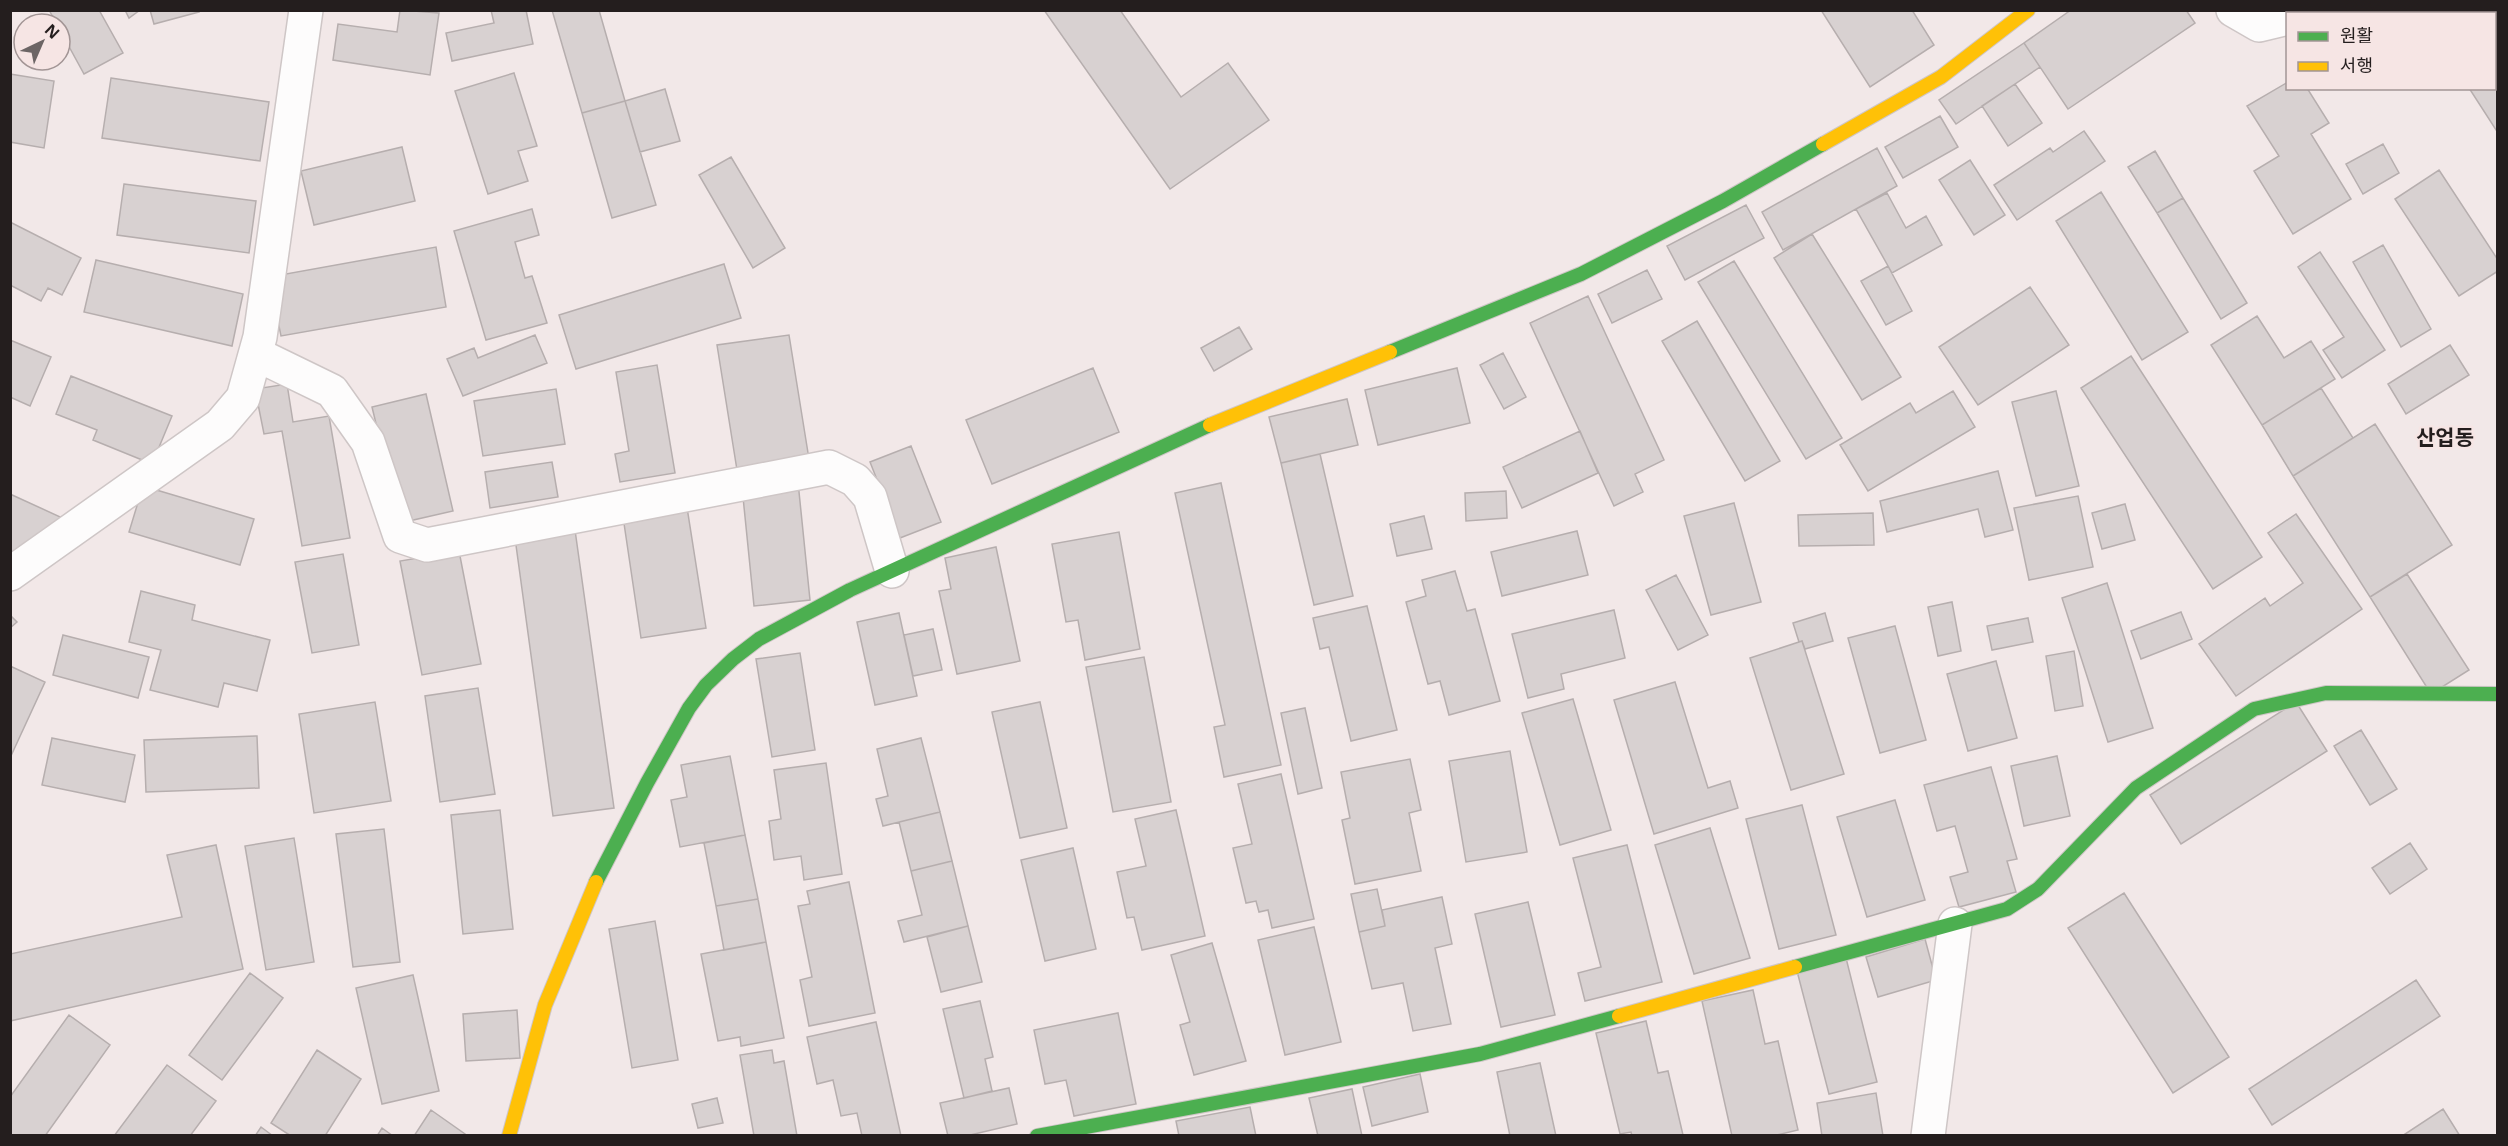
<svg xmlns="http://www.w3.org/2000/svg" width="2508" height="1146" font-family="'Noto Sans','Noto Sans KR',sans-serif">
	<rect width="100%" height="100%" fill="#f2e8e8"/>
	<!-- building -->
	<path fill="#d8d1d1" stroke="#b6aeae" stroke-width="1.5" d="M49,10H99L123,53L84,74L60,30V24H57Z
		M125,10H140L129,18Z
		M150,10H198L199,12L154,24Z
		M400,10L439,13L430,75L333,60L338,24L397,32Z
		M491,10H526L533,44L452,61L446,33L494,23Z
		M552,10H599L625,101L582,113Z
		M1044,10H1120L1181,97L1228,63L1269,120L1170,189Z
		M1821,10H1912L1934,45L1870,87Z
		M2071,10H2186L2195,23L2068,109L2024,43Z
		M2418,10H2498V133L2469,88H2494V14H2420Z
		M2024,43L2040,67L1956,124L1939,100Z
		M514,73L537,146L518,151L528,181L488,194L455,91Z
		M10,74L54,81L44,148L10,142Z
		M111,78L269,102L260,161L102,138Z
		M2288,82V88H2307L2329,123L2311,134L2351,199L2293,234L2254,171L2279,156L2247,106Z
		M2015,84L2042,123L2008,146L1982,106Z
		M665,89L680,141L640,152L625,101Z
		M625,101L656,205L612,218L582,113Z
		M1940,116L1958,147L1903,178L1885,147Z
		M2084,131L2105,161L2017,220L1994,185L2050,148L2053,152Z
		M2383,144L2399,173L2363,194L2346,164Z
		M402,147L415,201L314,225L301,171Z
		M1877,148L1897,186L1783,250L1762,212Z
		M2155,151L2183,198L2157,213L2128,167Z
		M731,157L785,248L753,268L699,175Z
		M1970,160L2005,215L1974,235L1939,180Z
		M2439,170L2498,260V271L2459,296L2395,199Z
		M124,184L256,201L249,253L117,235Z
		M2101,192L2188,332L2142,360L2056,221Z
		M1887,193L1906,228L1926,216L1942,245L1892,273L1856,209Z
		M2183,198L2247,303L2221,319L2157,213Z
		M1746,205L1764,238L1685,280L1667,246Z
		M532,209L539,235L515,242L525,278L532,276L547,323L486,340L454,231Z
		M10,222L81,258L62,295L48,288L41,301L10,285Z
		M1812,234L1901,377L1862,400L1774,258Z
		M2383,245L2431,329L2401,347L2353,262Z
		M436,247L446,307L281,336L269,277Z
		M2320,252L2385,350L2342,378L2323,350L2344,337L2298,267Z
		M96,260L243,294L232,346L84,312Z
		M1734,261L1842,438L1806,459L1698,282Z
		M724,264L741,318L576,369L559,315Z
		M1888,266L1912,311L1886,325L1861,281Z
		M1647,270L1662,299L1612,323L1598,294Z
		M2030,287L2069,345L1978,405L1939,347Z
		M1588,296L1664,460L1635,474L1643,492L1614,506L1530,323Z
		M2257,316L2284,358L2311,341L2335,379L2262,425L2211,345Z
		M1697,321L1780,461L1745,481L1662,341Z
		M1239,327L1252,349L1214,371L1201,348Z
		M535,335L547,363L463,396L447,359L474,348L478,358Z
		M789,335L809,459L737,470L717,345Z
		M10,340L51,357L30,406L10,397Z
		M2450,345L2469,375L2406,414L2388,384Z
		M1503,353L1526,397L1504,409L1480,365Z
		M2131,356L2262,557L2213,589L2081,388Z
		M657,365L675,473L620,482L615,454L629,451L616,372Z
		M1093,368L1119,432L992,484L966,420Z
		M1457,368L1470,423L1378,445L1365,390Z
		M71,376L172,416L152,464L93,440L97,430L56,414Z
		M287,384L293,422L329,416L350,538L302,546L282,431L264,434L255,389Z
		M2321,388L2353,438L2293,476L2262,425Z
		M556,389L565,444L483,456L474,401Z
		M1953,391L1975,427L1868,491L1840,445L1910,403L1916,413Z
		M2056,391L2079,486L2036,496L2012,402Z
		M426,394L453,511L400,523L372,407Z
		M1347,399L1358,445L1281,463L1269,417Z
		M2375,424L2452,545L2370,597L2293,476Z
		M1580,431L1598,473L1522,508L1503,467Z
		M911,446L941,522L900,538L870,462Z
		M1320,454L1353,596L1314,605L1281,463Z
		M552,462L558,497L490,508L485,472Z
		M1998,471L2013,530L1985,537L1978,509L1887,532L1880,501Z
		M798,482L810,600L754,606L742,487Z
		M1221,483L1281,765L1224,777L1214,727L1225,725L1175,493Z
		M143,486L254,519L240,565L129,532Z
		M1506,491L1507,518L1466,521L1465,493Z
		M10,494L69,521L10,558Z
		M2078,496L2093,567L2029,580L2014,508Z
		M686,501L706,628L641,638L622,510Z
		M1734,503L1761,602L1711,615L1684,516Z
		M2125,504L2135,540L2102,549L2092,513Z
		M1873,513L1874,545L1799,546L1798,515Z
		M2296,514L2362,609L2236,696L2199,644L2265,598L2270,606L2303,583L2268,533Z
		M1424,516L1432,549L1397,556L1390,524Z
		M575,530L614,808L553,816L515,538Z
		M1577,531L1588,575L1502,596L1491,552Z
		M1119,532L1140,649L1085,660L1078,620L1066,622L1052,544Z
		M996,547L1020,661L957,674L939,591L951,589L945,558Z
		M459,551L481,664L422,675L400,561Z
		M343,554L359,645L312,653L295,562Z
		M1455,571L1467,611L1475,609L1500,701L1449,715L1440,681L1428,684L1406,602L1426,596L1422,580Z
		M2407,574L2469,670L2431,694L2370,597Z
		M1676,575L1708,635L1678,650L1646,590Z
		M2107,583L2153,728L2108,742L2062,598Z
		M141,591L195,605L192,620L270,640L257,691L224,683L218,707L150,690L161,650L129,642Z
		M1952,602L1961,651L1938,656L1928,607Z
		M1367,606L1397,730L1351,741L1329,647L1320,649L1313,618Z
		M1614,610L1625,658L1561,674L1564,689L1528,698L1512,634Z
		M2181,612L2192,639L2141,659L2131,631Z
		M899,613L917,696L875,705L857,622Z
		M1825,613L1833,641L1805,649L1802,641L1799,642L1793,623Z
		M10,615L17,622L10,628Z
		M2028,618L2033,642L1992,650L1987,626Z
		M1895,626L1926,740L1880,753L1848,638Z
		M933,629L942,670L913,676L904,635Z
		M63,635L149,657L138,698L53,675Z
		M1802,641L1844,774L1791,790L1750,658Z
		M2074,651L2083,706L2055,711L2046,656Z
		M800,653L815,750L772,757L756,659Z
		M1144,657L1171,802L1113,812L1086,667Z
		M1996,661L2017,738L1968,751L1947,674Z
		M10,666L45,682L10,758Z
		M1675,682L1708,788L1730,781L1738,808L1654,834L1614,700Z
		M478,688L495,794L440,802L425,696Z
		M1573,699L1611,830L1560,845L1522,713Z
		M375,702L391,801L314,813L299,714Z
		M1040,702L1067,828L1020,838L992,712Z
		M2296,702L2327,751L2181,844L2150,795Z
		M1305,708L1322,788L1298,794L1281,713Z
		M2361,730L2397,789L2370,805L2334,746Z
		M257,736L259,788L146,792L144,740Z
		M52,738L135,755L125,802L42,785Z
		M921,738L940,812L883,826L876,799L888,796L877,749Z
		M1510,751L1527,852L1466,862L1449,761Z
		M730,756L745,835L680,847L671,800L687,797L681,765Z
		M2057,756L2070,816L2024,826L2011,766Z
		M1410,759L1421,810L1409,813L1421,871L1355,884L1342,820L1350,818L1341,772Z
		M826,763L842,874L804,880L801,856L774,860L769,821L781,819L774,770Z
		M1991,767L2017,859L2007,861L2016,892L1959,907L1950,877L1968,872L1955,826L1937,831L1924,785Z
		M1281,774L1314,919L1272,928L1268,910L1259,912L1256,901L1246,903L1233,848L1252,844L1238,784Z
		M1895,800L1925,900L1867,917L1837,817Z
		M1802,805L1836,935L1779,949L1746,819Z
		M500,810L513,929L463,934L451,815Z
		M1176,810L1205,936L1142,950L1134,917L1127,918L1117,872L1146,866L1135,819Z
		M940,812L952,861L911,871L899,822Z
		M1710,828L1750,958L1694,974L1655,845Z
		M384,829L400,962L353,967L336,834Z
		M745,835L758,899L716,906L704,843Z
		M294,838L314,962L266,970L245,846Z
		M2410,843L2427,869L2390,894L2372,868Z
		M216,845L243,969L10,1021V954L182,917L167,855Z
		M1627,845L1662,982L1585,1001L1578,973L1601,967L1573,858Z
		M1073,848L1096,949L1045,961L1021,860Z
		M952,861L968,926L904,942L898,921L922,915L911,871Z
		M849,882L875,1013L809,1026L800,980L812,977L798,906L810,904L807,891Z
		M1377,889L1385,926L1359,932L1351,894Z
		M2124,893L2229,1057L2173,1093L2068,928Z
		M1442,897L1452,944L1435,948L1451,1024L1413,1031L1403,983L1372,989L1359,932L1385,926L1382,910Z
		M758,899L766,942L724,950L716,906Z
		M1528,902L1555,1015L1501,1027L1475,914Z
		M655,921L678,1060L632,1068L609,929Z
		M968,926L982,982L941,992L927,937Z
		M1314,927L1341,1042L1285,1055L1258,940Z
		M1925,939L1936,980L1878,997L1866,957Z
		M766,942L784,1038L741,1046L740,1037L718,1041L701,954Z
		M1212,943L1246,1061L1194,1075L1180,1025L1190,1022L1171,955Z
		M1846,958L1877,1082L1829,1094L1797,971Z
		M250,973L283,998L222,1080L189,1055Z
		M413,975L439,1091L382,1104L356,988Z
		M2416,980L2440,1016L2272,1125L2249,1089Z
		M1753,990L1765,1044L1778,1041L1798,1130L1773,1136H1732L1702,1001Z
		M980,1001L993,1057L985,1059L992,1091L964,1098L943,1009Z
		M517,1010L520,1058L466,1061L463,1014Z
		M1118,1013L1136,1104L1074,1116L1066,1080L1045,1084L1034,1030Z
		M69,1015L110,1045L45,1136H10V1097Z
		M1646,1021L1658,1073L1668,1071L1683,1135L1632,1136L1631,1132L1620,1134L1596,1033Z
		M876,1022L901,1136H862L857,1113L841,1116L833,1080L817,1084L807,1037Z
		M317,1050L361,1079L325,1136H291L271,1123Z
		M772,1050L774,1063L784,1061L797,1136H754L740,1055Z
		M1540,1063L1556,1136H1510L1497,1072Z
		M167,1065L216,1101L190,1136H114Z
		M1420,1074L1428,1112L1372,1126L1363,1087Z
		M1009,1088L1017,1124L966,1136H948L940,1103Z
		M1352,1089L1362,1136H1318L1309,1098Z
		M1876,1093L1883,1136H1822L1817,1103Z
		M717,1098L723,1123L698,1128L692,1104Z
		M1250,1107L1256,1136H1179L1176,1121Z
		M2443,1109L2460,1136H2402Z
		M431,1110L465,1134L464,1136H414Z
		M261,1127L273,1136H255Z
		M382,1128L393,1136H377Z"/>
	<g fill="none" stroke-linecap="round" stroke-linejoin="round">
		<defs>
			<path id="street" d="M2233,10L2259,25L2288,18
				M256,354L332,391L368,442L400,536L427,545L829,467L855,480L870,497L892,571
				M10,574L220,425L243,398L260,337L306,10
				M1928,1136L1955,924"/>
			<path id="fast" d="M1390,352L1581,274L1723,201L1823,144
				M596,882L647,783L689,708L706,685L733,659L759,639L850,590L1210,425
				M1795,967L2007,909L2038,889L2136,788L2254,709L2326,693L2498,694
				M1037,1136L1480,1054L1619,1016"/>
			<path id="slow" d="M1823,144L1941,77L2028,10
				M1210,425L1390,352
				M1619,1016L1795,967
				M509,1136L545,1005L596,882"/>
		</defs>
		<!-- street casing -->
		<use href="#street" stroke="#cec6c6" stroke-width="36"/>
		<!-- fast casing -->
		<use href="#fast" stroke="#cec6c6" stroke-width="16"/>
		<!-- slow casing -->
		<use href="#slow" stroke="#cec6c6" stroke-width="16"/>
		<!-- street -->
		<use href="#street" stroke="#fdfcfc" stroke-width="33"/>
		<!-- fast -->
		<use href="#fast" stroke="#4caf50" stroke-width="14"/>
		<!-- slow -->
		<use href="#slow" stroke="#ffc107" stroke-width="14"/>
	</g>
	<g text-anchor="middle" stroke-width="5" stroke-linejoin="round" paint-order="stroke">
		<!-- quarter labels -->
		<g font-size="21" font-weight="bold" fill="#241e1e" stroke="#f6e5e4">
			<text x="2445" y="445">산업동</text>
		</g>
	</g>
	<!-- border -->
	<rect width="2508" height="1146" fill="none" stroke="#241e1e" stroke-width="24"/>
	<!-- legend -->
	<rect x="2286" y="12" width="210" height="78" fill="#f6e5e4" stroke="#a29595" stroke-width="1.5"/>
	<rect x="2298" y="32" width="30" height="9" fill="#4caf50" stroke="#a29595" stroke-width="1.5"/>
	<text x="2340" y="42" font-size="18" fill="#241e1e">원활</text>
	<rect x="2298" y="62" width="30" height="9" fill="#ffc107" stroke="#a29595" stroke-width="1.5"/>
	<text x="2340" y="72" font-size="18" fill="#241e1e">서행</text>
	<!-- north arrow -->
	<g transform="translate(42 42) rotate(44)"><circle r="28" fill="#f6e5e4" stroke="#a29595" stroke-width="1.5"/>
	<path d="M0-4.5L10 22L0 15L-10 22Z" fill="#6c6565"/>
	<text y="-9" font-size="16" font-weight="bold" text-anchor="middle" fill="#241e1e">N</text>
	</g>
</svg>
